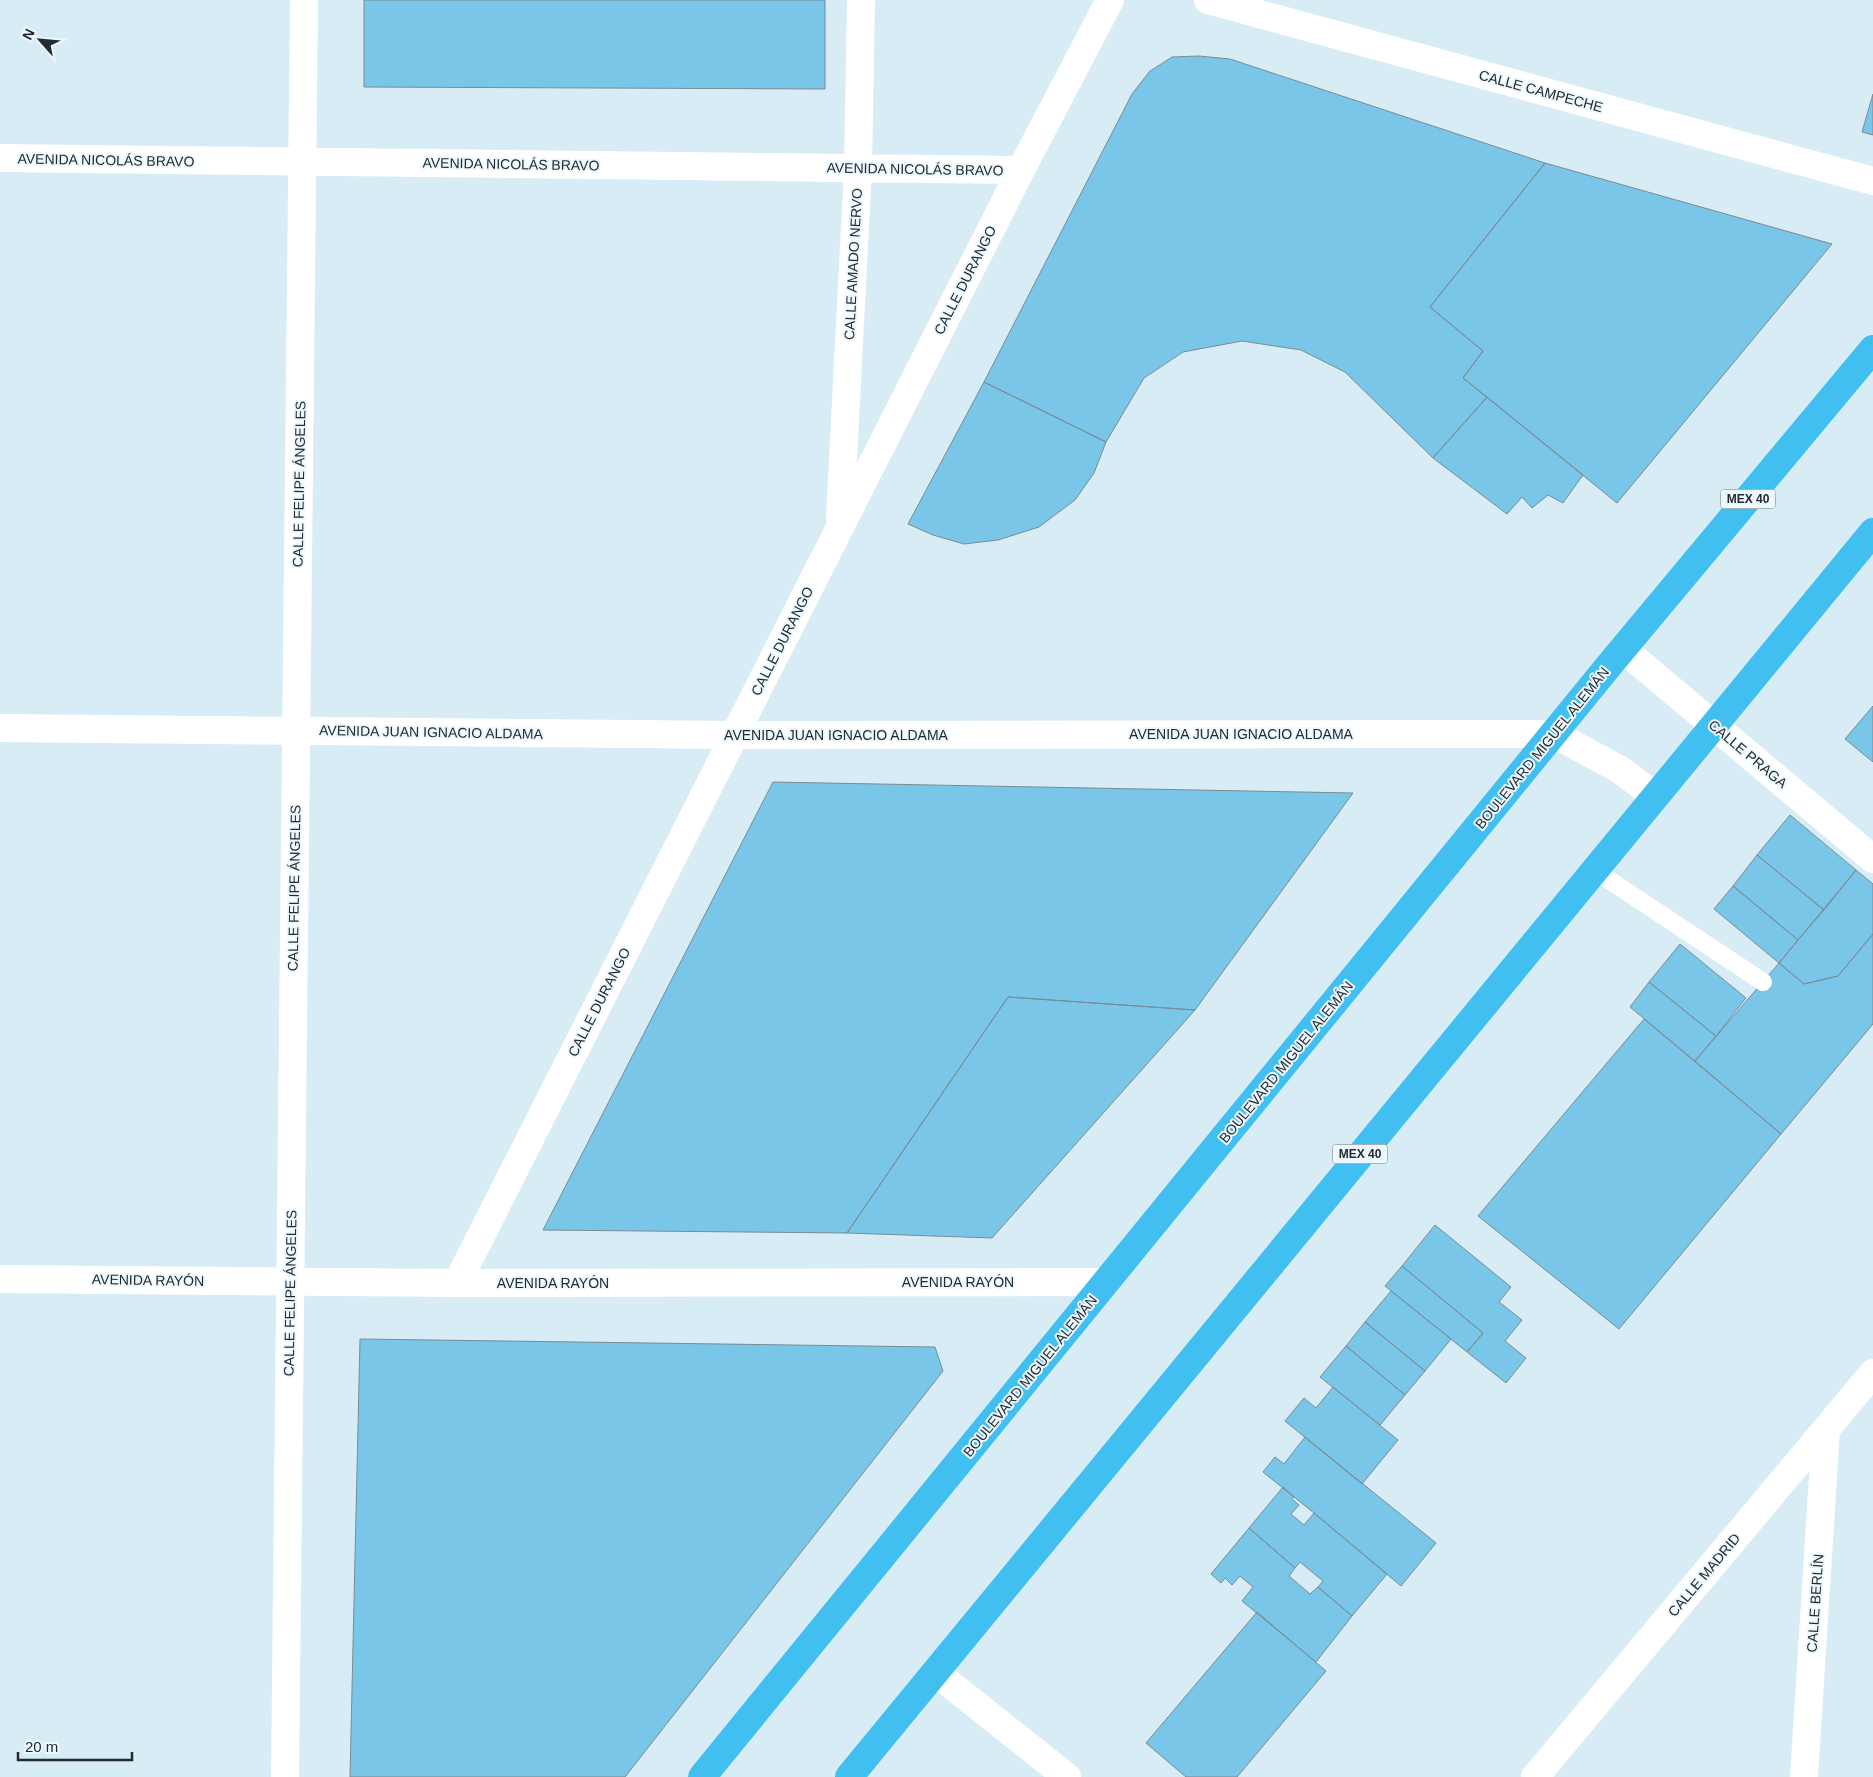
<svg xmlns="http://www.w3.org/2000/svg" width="1873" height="1777" font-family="Helvetica,sans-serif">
	<rect width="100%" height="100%" fill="#d8ecf6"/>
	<!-- building -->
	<path fill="#7ac6e8" stroke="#798b94" d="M364,0H825V89L364,87Z
		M1199,56L1230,59L1545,163L1430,307L1483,351L1463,378L1487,397L1433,458L1345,372L1301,350L1242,341L1183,352L1144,378L1106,442L984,382L1132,94L1150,71L1172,57Z
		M1873,94V135L1862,132Z
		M1545,163L1832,244L1617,503L1463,378L1483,351L1430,307Z
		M984,382L1106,442L1094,473L1075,500L1039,527L998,540L964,544L933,535L908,524Z
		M1487,397L1583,475L1563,503L1548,495L1532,508L1522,497L1507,514L1433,458Z
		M1873,706V762L1845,739Z
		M773,782L1353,793L1195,1010L1008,997L847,1233L543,1230Z
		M1790,815L1856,870L1824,910L1757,855Z
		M1757,855L1824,910L1798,940L1733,886Z
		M1856,870L1873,884V934L1838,976L1804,984L1779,963Z
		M1733,886L1798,940L1779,963L1714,909Z
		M1873,934V1024L1781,1134L1695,1061L1779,963L1804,984L1838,976Z
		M1680,944L1746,998L1716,1036L1649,982Z
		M1649,982L1716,1036L1695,1061L1630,1007Z
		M1008,997L1195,1010L992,1238L847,1233Z
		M1644,1019L1781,1134L1619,1329L1478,1216Z
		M1435,1225L1511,1287L1499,1302L1522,1320L1505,1341L1526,1358L1506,1383L1467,1352L1483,1333L1402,1266Z
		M1402,1266L1483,1333L1467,1352L1385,1286Z
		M1391,1291L1451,1339L1425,1371L1365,1322Z
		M1365,1322L1425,1371L1405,1395L1346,1346Z
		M360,1339L935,1347L943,1371L625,1777H350Z
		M1346,1346L1405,1395L1380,1425L1320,1377Z
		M1333,1387L1398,1440L1362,1484L1285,1421L1304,1398L1316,1408Z
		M1305,1437L1436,1543L1401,1586L1314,1513L1263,1472L1275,1457L1284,1464Z
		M1283,1487L1294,1497L1292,1499L1299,1505L1291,1514L1304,1525L1314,1513L1387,1574L1352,1616L1318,1587L1323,1581L1300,1562L1295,1568L1249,1528Z
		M1249,1528L1295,1568L1289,1576L1310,1594L1318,1587L1352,1616L1316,1662L1242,1601L1253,1587L1240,1576L1232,1585L1225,1578L1221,1583L1211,1574Z
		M1257,1612L1326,1671L1237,1777H1186L1146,1743Z"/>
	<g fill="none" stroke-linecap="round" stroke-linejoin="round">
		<!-- lane -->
		<path stroke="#fff" stroke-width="18" d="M1594,870L1763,982"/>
		<!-- street -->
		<path stroke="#fff" stroke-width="28" d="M1208,0L1873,181
			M0,158L1021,170
			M840,518L858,168L861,0
			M1623,649L1873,859
			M0,728L734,735L1554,734L1619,769L1655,796
			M0,1279L457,1283L1106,1282
			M457,1283L1021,170L1110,0
			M935,1672L1067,1777
			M285,1777L304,0
			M1535,1777L1873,1373
			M1804,1777L1826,1429"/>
		<!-- highway -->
		<path stroke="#40bff0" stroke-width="28" d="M702,1777L1611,663L1873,349
			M849,1777L1873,532"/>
	</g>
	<g text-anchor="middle" stroke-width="4" stroke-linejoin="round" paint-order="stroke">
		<!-- shield labels -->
		<g fill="#ecf8fe" stroke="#60686d" stroke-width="1">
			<rect x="1720.5" y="489.5" width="55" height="19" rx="4"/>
			<rect x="1332.5" y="1144.5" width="55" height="19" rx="4"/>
		</g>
		<g font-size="12" font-weight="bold" fill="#242b2f">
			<text x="1748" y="503">MEX 40</text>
			<text x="1360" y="1158">MEX 40</text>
		</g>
		<!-- street labels -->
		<g font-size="14" fill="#242b2f" stroke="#ecf8fe">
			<text transform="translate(1541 91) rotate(15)" y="5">CALLE CAMPECHE</text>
			<text transform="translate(106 160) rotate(1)" y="5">AVENIDA NICOLÁS BRAVO</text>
			<text transform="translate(511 164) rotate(1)" y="5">AVENIDA NICOLÁS BRAVO</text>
			<text transform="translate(915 169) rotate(1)" y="5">AVENIDA NICOLÁS BRAVO</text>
			<text transform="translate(853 264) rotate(-87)" y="5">CALLE AMADO NERVO</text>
			<text transform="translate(965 280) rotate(-63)" y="5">CALLE DURANGO</text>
			<text transform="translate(299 484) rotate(-89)" y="5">CALLE FELIPE ÁNGELES</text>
			<text transform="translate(782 641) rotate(-63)" y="5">CALLE DURANGO</text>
			<text transform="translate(431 732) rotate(1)" y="5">AVENIDA JUAN IGNACIO ALDAMA</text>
			<text x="1241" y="739">AVENIDA JUAN IGNACIO ALDAMA</text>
			<text x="836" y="740">AVENIDA JUAN IGNACIO ALDAMA</text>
			<text transform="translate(1542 748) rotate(-51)" y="5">BOULEVARD MIGUEL ALEMÁN</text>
			<text transform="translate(1748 754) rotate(40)" y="5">CALLE PRAGA</text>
			<text transform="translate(294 888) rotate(-89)" y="5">CALLE FELIPE ÁNGELES</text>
			<text transform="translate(599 1002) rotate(-63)" y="5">CALLE DURANGO</text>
			<text transform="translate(1286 1062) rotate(-51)" y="5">BOULEVARD MIGUEL ALEMÁN</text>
			<text transform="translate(148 1280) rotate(1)" y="5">AVENIDA RAYÓN</text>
			<text x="958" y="1287">AVENIDA RAYÓN</text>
			<text x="553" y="1288">AVENIDA RAYÓN</text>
			<text transform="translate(290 1293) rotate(-89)" y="5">CALLE FELIPE ÁNGELES</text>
			<text transform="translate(1030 1376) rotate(-51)" y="5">BOULEVARD MIGUEL ALEMÁN</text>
			<text transform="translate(1704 1575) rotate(-50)" y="5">CALLE MADRID</text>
			<text transform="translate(1815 1603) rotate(-86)" y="5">CALLE BERLÍN</text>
		</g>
	</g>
	<!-- north arrow -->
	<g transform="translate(40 40) rotate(297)" stroke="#ecf8fe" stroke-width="4" paint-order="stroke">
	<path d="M0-4L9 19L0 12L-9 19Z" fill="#242b2f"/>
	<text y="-8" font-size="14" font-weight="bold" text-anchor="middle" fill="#242b2f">N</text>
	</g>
	<!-- scale -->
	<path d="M18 1752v8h114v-8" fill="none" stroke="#242b2f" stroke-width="2.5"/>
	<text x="25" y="1752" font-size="15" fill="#242b2f" stroke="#ecf8fe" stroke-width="4" paint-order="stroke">20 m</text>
</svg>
